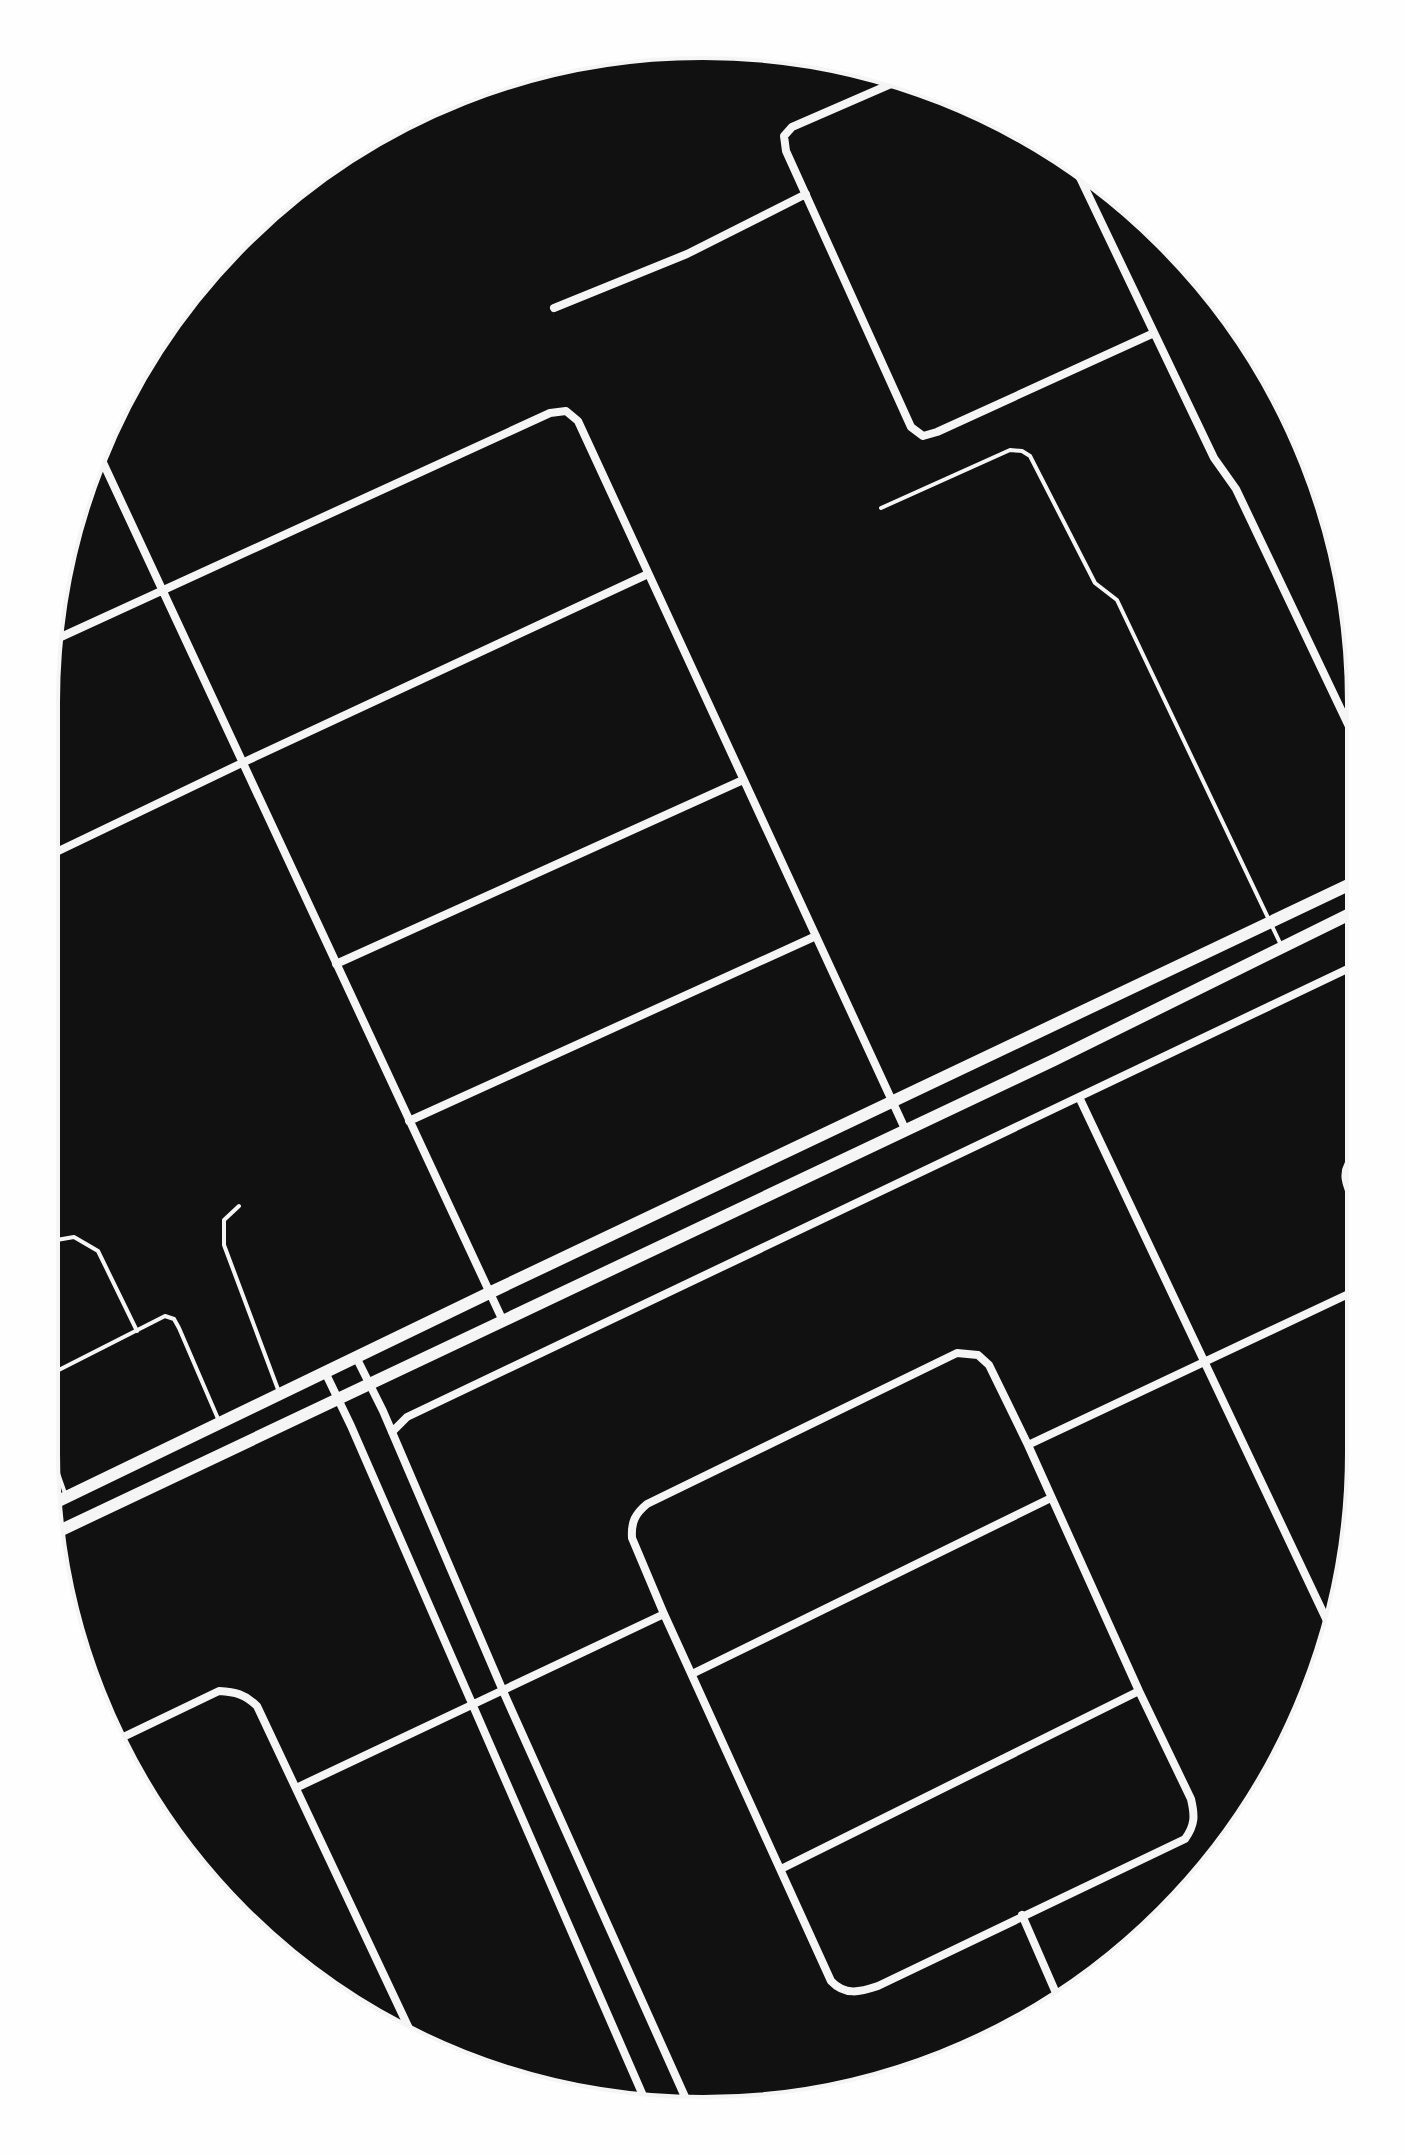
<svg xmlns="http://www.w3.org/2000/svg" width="1405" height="2155" font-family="Merriweather,serif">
	<rect width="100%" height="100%" fill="#111"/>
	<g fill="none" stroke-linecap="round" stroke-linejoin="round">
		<!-- service -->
		<path stroke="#f5f5f5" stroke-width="4" d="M881,508L1010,450L1022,451L1030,456L1095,583L1117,600L1281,945
			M239,1206L224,1220V1245L279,1392
			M45,1242L74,1237L98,1251L137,1331
			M45,1377L165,1316L174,1319L179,1328L219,1421
			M44,1434L66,1496"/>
		<!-- minor -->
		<path stroke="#f5f5f5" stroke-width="8" d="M907,77L792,127L784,136L786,151L911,427L923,436L937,432L1154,333
			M1072,161L1214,458L1236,489L1355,739L1359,744
			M554,308L687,254L806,194
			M99,454L503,1321
			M50,642L550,413L566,411L578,421L906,1131
			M48,856L242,763L648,574
			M336,964L743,780
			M1079,1097L1329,1625
			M409,1121L816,936
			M1357,1208C1347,1188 1337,1170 1357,1154
			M957,1353L978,1355L989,1365L1028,1445L1139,1691L1191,1799C1195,1816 1195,1825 1185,1839L878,1986C860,1992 845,1996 831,1981L664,1614L632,1538C631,1522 635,1514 647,1504Z
			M356,1357L383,1411L503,1691L690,2108
			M325,1372L351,1426L648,2107
			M392,1432L407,1417L1358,964
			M1028,1445L1357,1290
			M692,1674L1051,1498
			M117,1740L219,1691C235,1692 245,1694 257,1706L414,2039
			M296,1788L664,1614
			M781,1869L1139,1691
			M1022,1915L1059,2000"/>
		<!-- secondary -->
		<path stroke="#f5f5f5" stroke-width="12" d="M52,1504L489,1293L1359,880
			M57,1532L1054,1060L1358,910"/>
	</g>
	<!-- crop -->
	<path d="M0 0H1405V2155H0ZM702 58H703A644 644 0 0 1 1347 702V1453A644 644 0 0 1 703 2097H702A644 644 0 0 1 58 1453V702A644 644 0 0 1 702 58Z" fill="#fefefe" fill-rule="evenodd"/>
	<path fill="none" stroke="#f5f5f5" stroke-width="4" d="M702 58H703A644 644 0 0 1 1347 702V1453A644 644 0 0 1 703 2097H702A644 644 0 0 1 58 1453V702A644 644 0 0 1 702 58Z"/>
</svg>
